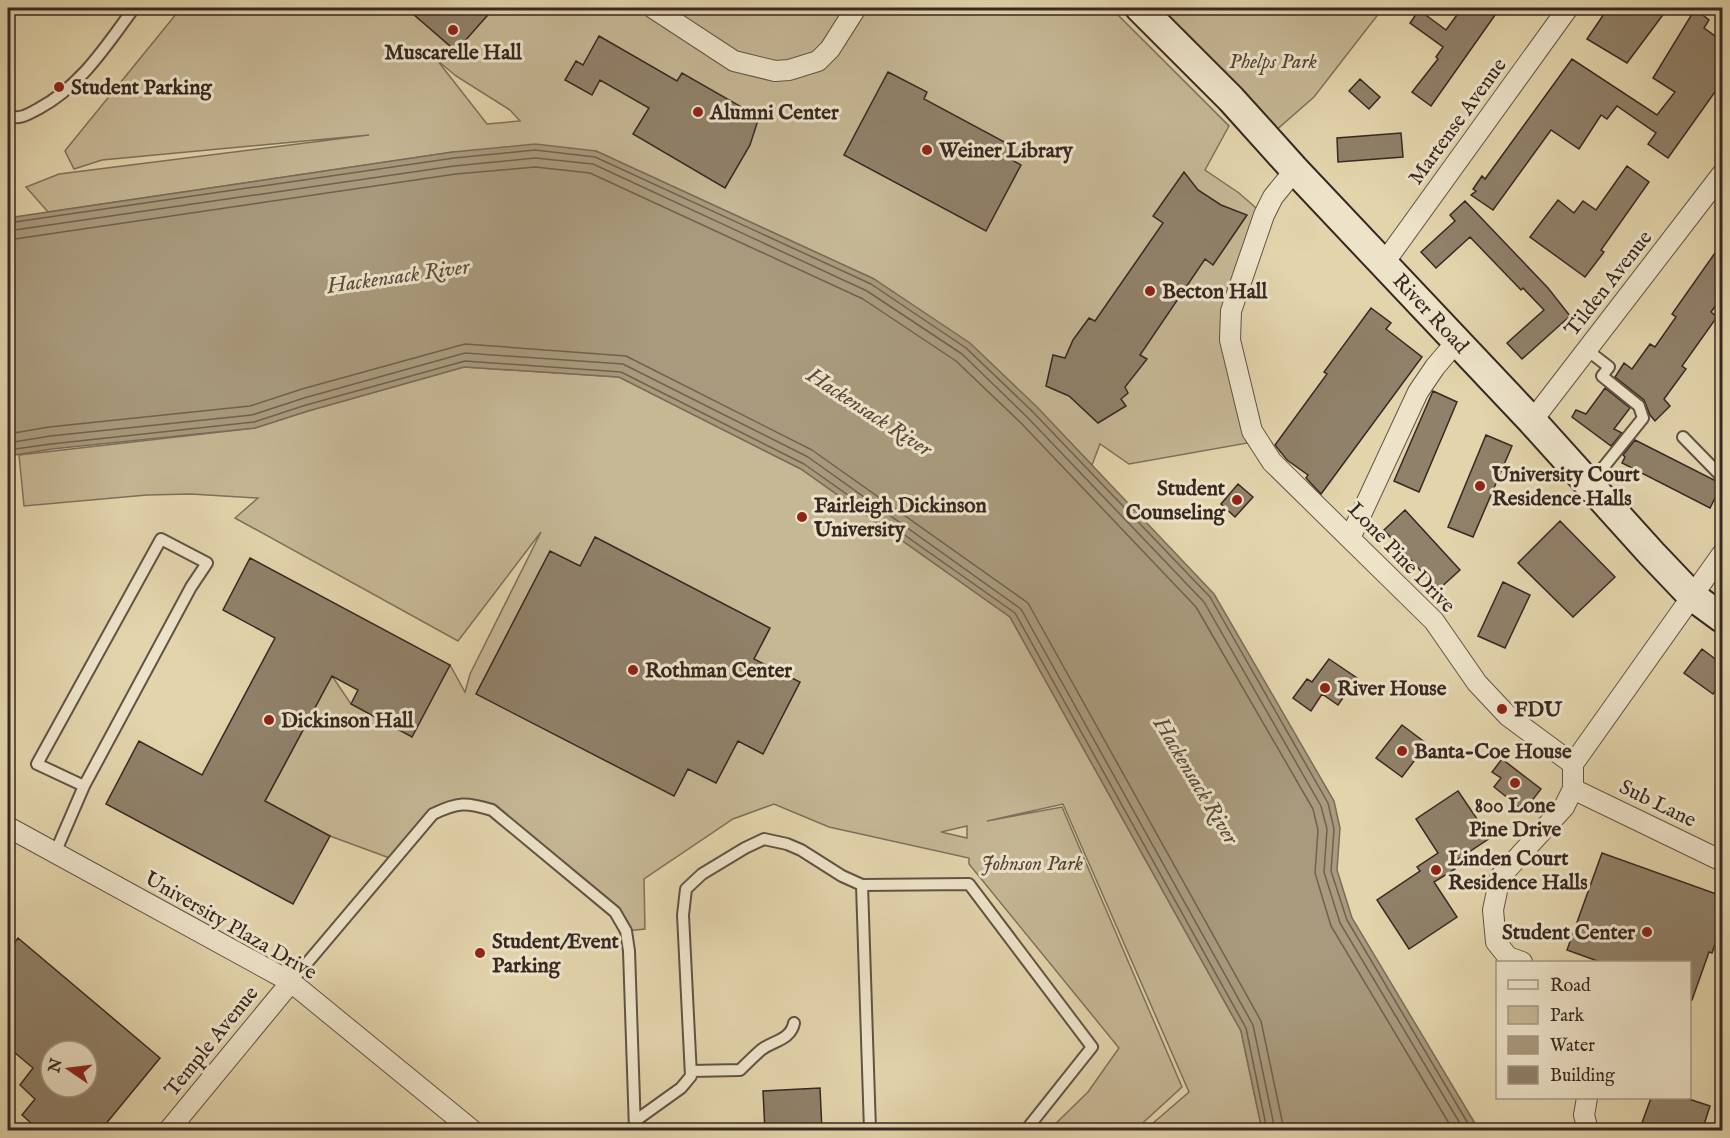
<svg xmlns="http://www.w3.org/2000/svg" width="1730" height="1138" font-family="'IM FELL English',serif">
	<rect width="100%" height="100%" fill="#e3d4ac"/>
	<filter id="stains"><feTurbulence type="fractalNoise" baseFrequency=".00333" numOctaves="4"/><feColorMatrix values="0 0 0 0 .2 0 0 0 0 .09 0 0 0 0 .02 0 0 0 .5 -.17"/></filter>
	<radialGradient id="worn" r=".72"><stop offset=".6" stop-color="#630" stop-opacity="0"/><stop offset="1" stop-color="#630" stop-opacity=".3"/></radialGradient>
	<!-- green -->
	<path fill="#c6b795" stroke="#7e705c" stroke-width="1.5" fill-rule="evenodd" d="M181,8H410L408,9L455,51L494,8H1111L1229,126L1205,170L1239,193L1264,215L1231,311L1259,441L1129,464L1100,444L1092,465L1032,403L874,279L596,151L453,152L48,212L26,187L59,174L369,135L102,160L74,169L65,151L68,147ZM437,60L456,76L510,110L520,121L487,124Z
		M1140,8H1383L1314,97L1267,138Z
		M464,367L619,377L801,469L1010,617L1241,1031L1262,1130H1145L1189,1092L1063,804L987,821L1062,807L1182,1087L1135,1130H1049L1088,1092L1119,1048L969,864V858L829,827L774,804L733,819L644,879L645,929L626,931L615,912L492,810L472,804L433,814L395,860L330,836L265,801L332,676L351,704L412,736L450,665L465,692L470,674L541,532L458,641L235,518L258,498L191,494L147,495L24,506L19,455L255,428L308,411ZM967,826V838L941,832Z"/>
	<!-- water -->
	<path fill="#a99a7d" stroke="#7b6c59" stroke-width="1.5" d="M535,144L596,151L874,279L970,343L1037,407L1214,594L1334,801L1340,828L1337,870L1352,918L1479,1130H1262L1241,1031L1010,617L801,469L619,377L464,367L308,411L255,428L52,449L8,456V218L453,152Z"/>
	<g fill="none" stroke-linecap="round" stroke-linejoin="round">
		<!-- shore -->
		<path stroke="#706150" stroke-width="1.5" d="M8,223L454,158L535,150L595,157L871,284L966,348L1032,411L1210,597L1328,803L1334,829L1331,871L1347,920L1472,1130
			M8,231L454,166L535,158L593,164L867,291L962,354L1027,417L1204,602L1321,806L1327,829L1324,872L1340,923L1464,1130
			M8,240L456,174L535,167L590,173L863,299L956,361L1021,423L1196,607L1313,809L1318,830L1315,873L1331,926L1453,1130
			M8,434L49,427L250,406L302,389L465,344L626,356L812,450L1028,603L1261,1021L1284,1130
			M8,443L50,436L252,415L304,398L465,353L623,364L808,457L1021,609L1253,1025L1275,1130
			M8,450L51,444L254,422L306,405L465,361L621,372L804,464L1015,613L1246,1028L1267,1130"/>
	</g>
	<!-- building -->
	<path fill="#90816a" stroke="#372822" stroke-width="1.5" fill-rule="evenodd" d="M406,8H494L456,51Z
		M1462,8H1500L1431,106L1412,92L1438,59L1436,57L1443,47L1410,23L1419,10L1446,30Z
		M1608,8H1668L1627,63L1587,39Z
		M1695,9L1709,20L1704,28L1722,41V82L1668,158L1648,144L1656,133L1617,106L1607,119L1601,115L1579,149L1551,130L1493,210L1471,195L1476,191L1473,189L1482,176L1485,179L1572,59L1657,115L1675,92L1653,78Z
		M599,36L677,81L682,73L759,117L750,145L725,188L633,134L649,108L600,80L592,95L565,80L576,61L583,65Z
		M888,72L927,92L924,99L1010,145L1005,156L1021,165L986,231L844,155Z
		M1360,79L1380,97L1369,109L1349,91Z
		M1401,133L1403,157L1338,162L1337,138Z
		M1627,166L1649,182L1601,250L1604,252L1585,277L1530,237L1558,200L1574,213L1583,201L1596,210Z
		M1184,172L1198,190L1221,205L1247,215L1213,265L1205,259L1140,355L1147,359L1125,387L1128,393L1121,399L1126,406L1098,423L1069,396L1046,386L1053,355L1065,358L1073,340L1089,318L1095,321L1163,223L1153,216Z
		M1465,201L1548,288L1570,316L1522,359L1507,343L1544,310L1523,288L1521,290L1470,237L1436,268L1421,252L1455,221L1450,215Z
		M1722,243V297L1711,312L1717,317L1682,366L1686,369L1664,399L1670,406L1655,421L1650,415L1644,400L1615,377L1624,363L1632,369L1650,344L1655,347L1676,317L1672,314Z
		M1371,308L1391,323L1386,329L1422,357L1321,494L1306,478L1308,475L1287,460L1275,445L1327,374L1324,372Z
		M1605,388L1630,408L1614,429L1622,433L1611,446L1572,417L1576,410L1586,414Z
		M1433,391L1457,402L1419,492L1394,481Z
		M1486,435L1512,446L1473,537L1448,527Z
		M1635,440L1722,484L1710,508L1622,463L1625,457L1623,455Z
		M1238,484L1253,497L1235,517L1221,504Z
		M1405,510L1460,570L1438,590L1384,530Z
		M1560,521L1615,577L1573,617L1518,563Z
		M595,537L770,628L754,659L800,682L763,754L738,741L716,783L688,769L674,796L476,694L550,551L580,566Z
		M250,558L450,665L412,737L351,704L358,690L332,676L265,801L330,836L293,904L106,804L139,741L202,775L275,638L223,610Z
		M1503,582L1530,595L1505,648L1478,636Z
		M1702,649L1722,664V681L1713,694L1684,673Z
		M1329,659L1357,678L1338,705L1322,694L1311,711L1293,698L1307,679L1312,682Z
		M1402,725L1427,744L1402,777L1376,758Z
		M1502,759L1541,789L1524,811L1494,787L1501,778L1492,772Z
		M1458,791L1490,838L1451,864L1455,869L1434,882L1457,917L1409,949L1377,900L1420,871L1417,867L1438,853L1416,819Z
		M1602,853L1722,896V924L1712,953L1709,952L1692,1000H1689V963H1603L1567,950Z
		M18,938L160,1058L100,1131H40L22,1115L35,1099L20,1085L33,1068L8,1047V951ZM51,1051H87V1087H51Z
		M820,1088L822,1131H765L763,1091Z
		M1651,1098H1686L1710,1106L1702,1131H1639Z"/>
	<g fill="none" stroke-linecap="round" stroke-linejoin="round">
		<defs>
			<path id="lane" d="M8,115C18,121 28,114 38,109C81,86 106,46 134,8
				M1587,350L1609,367L1602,376L1639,406L1643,418L1590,484
				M1683,437L1722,477
				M55,853L84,786L37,764L161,539L207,563L191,587L84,786
				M291,982L433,814C458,802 466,802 492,810L615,912L626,931L629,951L635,1130
				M691,1071L740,1070C747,1063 754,1056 761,1050C772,1041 791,1040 794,1023
				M635,1121L681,1088L691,1076L683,915L686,889L702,874L745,848L764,839L787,844L801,850L842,876L862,885
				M870,1130L862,885L969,884L1092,1047L1026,1130"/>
			<path id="street" d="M653,8L734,61L775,71L789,70L818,61L830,49L856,8
				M1295,170L1273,197L1264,215L1231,311L1230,340L1252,431L1272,462L1434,621L1477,683L1508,716L1573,764L1722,554
				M1384,263L1568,8
				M1532,421L1722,174
				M1350,538L1418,392L1435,367L1457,341
				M1573,789L1722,861
				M8,827L291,982L472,1130
				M1522,962L1508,957L1496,942L1493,910L1500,877L1564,807L1573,789V764
				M1587,1098L1584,1115L1588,1130
				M169,1130L291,982"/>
			<path id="secondary" d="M1140,8L1231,99L1295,170L1532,421L1652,554L1692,596L1722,618"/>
		</defs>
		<!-- lane casing -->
		<use href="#lane" stroke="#625344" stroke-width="14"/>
		<!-- street casing -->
		<use href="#street" stroke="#625344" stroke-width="22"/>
		<!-- secondary casing -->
		<use href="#secondary" stroke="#372822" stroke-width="32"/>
		<!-- lane -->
		<use href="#lane" stroke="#ede3c9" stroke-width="10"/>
		<!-- street -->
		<use href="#street" stroke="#ede3c9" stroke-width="20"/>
		<!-- secondary -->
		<use href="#secondary" stroke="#ede3c9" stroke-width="28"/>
	</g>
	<!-- markers -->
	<g fill="#8f2418" stroke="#ede3c9" stroke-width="2">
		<circle cx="453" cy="30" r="6"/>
		<circle cx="59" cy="87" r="6"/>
		<circle cx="698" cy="112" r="6"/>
		<circle cx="927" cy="150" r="6"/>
		<circle cx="1150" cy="291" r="6"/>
		<circle cx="1480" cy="486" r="6"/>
		<circle cx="1237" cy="500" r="6"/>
		<circle cx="802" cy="517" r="6"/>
		<circle cx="633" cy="670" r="6"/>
		<circle cx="1325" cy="688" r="6"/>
		<circle cx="1502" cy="709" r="6"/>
		<circle cx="269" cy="720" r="6"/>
		<circle cx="1402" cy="751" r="6"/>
		<circle cx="1515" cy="783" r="6"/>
		<circle cx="1436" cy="870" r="6"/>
		<circle cx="1647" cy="932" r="6"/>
		<circle cx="480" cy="953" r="6"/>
	</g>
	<g text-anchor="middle" stroke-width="6" stroke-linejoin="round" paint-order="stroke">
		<!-- poi labels -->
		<g font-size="21" font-weight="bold" fill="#372822" stroke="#ede3c9" text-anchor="start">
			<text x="453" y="59" text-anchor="middle">Muscarelle Hall</text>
			<text x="71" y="94">Student Parking</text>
			<text x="710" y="119">Alumni Center</text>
			<text x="939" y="157">Weiner Library</text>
			<text x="1162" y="298">Becton Hall</text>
			<text x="1492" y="481">University Court<tspan x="1492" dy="24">Residence Halls</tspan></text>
			<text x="1225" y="495" text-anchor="end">Student<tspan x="1225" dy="24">Counseling</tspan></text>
			<text x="814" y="512">Fairleigh Dickinson<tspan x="814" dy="24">University</tspan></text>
			<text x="645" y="677">Rothman Center</text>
			<text x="1337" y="695">River House</text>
			<text x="1514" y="716">FDU</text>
			<text x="281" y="727">Dickinson Hall</text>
			<text x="1414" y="758">Banta-Coe House</text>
			<text x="1515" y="812" text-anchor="middle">800 Lone<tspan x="1515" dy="24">Pine Drive</tspan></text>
			<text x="1448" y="865">Linden Court<tspan x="1448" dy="24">Residence Halls</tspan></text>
			<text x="1635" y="939" text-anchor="end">Student Center</text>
			<text x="492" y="948">Student/Event<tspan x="492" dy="24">Parking</tspan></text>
		</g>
		<!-- park labels -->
		<g font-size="21" font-style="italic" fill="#544539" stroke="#ede3c9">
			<text x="1273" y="68">Phelps Park</text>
			<text x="1032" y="870">Johnson Park</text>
		</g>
		<!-- street labels -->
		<g font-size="21" fill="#372822" stroke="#ede3c9">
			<text transform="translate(1457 121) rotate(-54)" y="7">Martense Avenue</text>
			<text transform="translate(1608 283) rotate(-52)" y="7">Tilden Avenue</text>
			<text transform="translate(1431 313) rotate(47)" y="7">River Road</text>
			<text transform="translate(1402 557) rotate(46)" y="7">Lone Pine Drive</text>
			<text transform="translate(1658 803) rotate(26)" y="7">Sub Lane</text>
			<text transform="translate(231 925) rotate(30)" y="7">University Plaza Drive</text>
			<text transform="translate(211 1041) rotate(-51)" y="7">Temple Avenue</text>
		</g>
		<!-- water labels -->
		<g font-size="22" font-style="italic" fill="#594a3d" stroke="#ede3c9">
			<text transform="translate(398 275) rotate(-8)" y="8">Hackensack River</text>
			<text transform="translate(870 411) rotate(33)" y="8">Hackensack River</text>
			<text transform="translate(1197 780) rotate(59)" y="8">Hackensack River</text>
		</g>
	</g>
	<!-- margin -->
	<rect width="1730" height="1138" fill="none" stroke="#e3d4ac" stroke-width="30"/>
	<rect x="9" y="9" width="1712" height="1120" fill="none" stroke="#372822" stroke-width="3"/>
	<rect x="15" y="15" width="1700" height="1108" fill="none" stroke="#372822" stroke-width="1.5"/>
	<!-- legend -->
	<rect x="1496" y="961" width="195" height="138" fill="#ede3c9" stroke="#a49886" stroke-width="1.5"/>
	<rect x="1508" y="980" width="30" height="9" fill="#ede3c9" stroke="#a49886" stroke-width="1.5"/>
	<text x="1550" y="991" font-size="18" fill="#372822">Road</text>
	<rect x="1508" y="1006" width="30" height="18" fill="#c6b795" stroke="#a49886" stroke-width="1.5"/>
	<text x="1550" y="1021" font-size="18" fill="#372822">Park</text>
	<rect x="1508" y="1036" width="30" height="18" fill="#a99a7d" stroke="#a49886" stroke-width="1.5"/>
	<text x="1550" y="1051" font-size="18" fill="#372822">Water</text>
	<rect x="1508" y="1066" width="30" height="18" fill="#90816a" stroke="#a49886" stroke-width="1.5"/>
	<text x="1550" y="1081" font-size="18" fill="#372822">Building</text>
	<!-- north arrow -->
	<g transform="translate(69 1069) rotate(284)"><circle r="28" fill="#ede3c9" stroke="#a49886" stroke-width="1.5"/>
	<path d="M0-4.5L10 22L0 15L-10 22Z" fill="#8f2418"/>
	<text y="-9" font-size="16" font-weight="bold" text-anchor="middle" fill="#372822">N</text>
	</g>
	<rect width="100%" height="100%" filter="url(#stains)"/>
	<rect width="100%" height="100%" fill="url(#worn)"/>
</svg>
